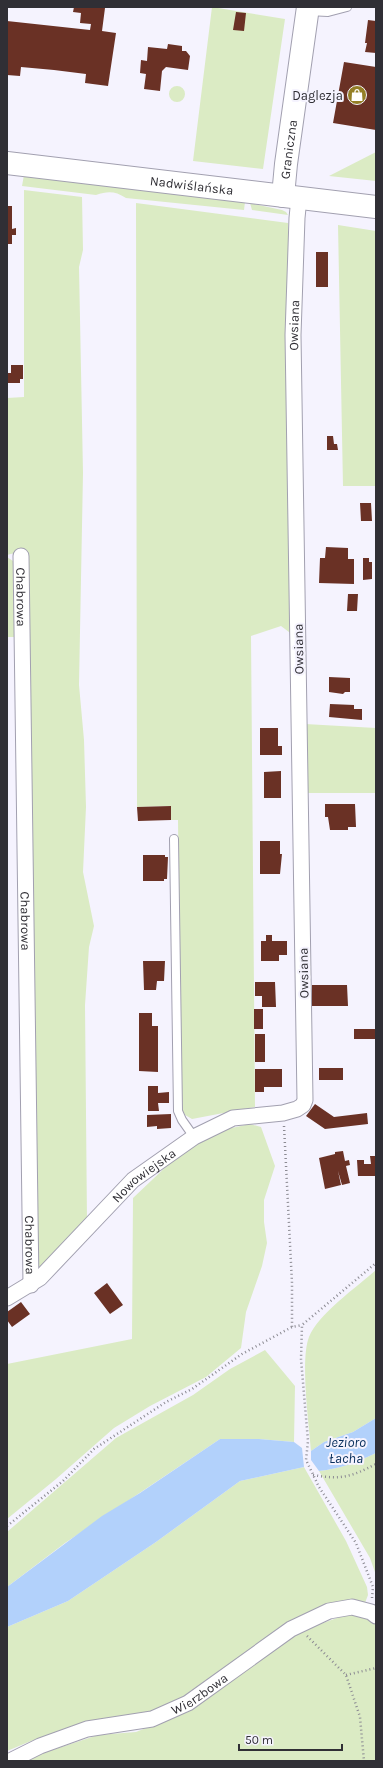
<svg xmlns="http://www.w3.org/2000/svg" width="383" height="1768" font-family="Karla,sans-serif">
	<rect width="100%" height="100%" fill="#f5f3fe"/>
	<!-- green -->
	<path fill="#dbebc4" d="M212,7L285,19L263,169L193,161Z
		M169 94a8 8 0 1 1 16 0a8 8 0 1 1-16 0Z
		M376,152V181L329,176Z
		M24,175L245,202L244,210L126,198C115,191 108,191 96,195L22,186Z
		M24,190L82,197L83,250L79,267L83,473L79,685L84,740L86,807L83,872L94,926L89,947L85,1005L87,1221L34,1278L26,550L7,555V398L24,397Z
		M136,203L288,223L293,635L281,626L251,636L255,1107L192,1119L185,1115L181,1108L178,820H171L170,806L137,807Z
		M250,203L282,210L286,212L288,215L252,210Z
		M338,225L376,231V486H343Z
		M7,557L16,563L17,637H7Z
		M305,724L376,728V793H306Z
		M250,1124L261,1127L275,1166L264,1200V1222L267,1243L262,1266L246,1312L241,1348L206,1377L150,1406L114,1428L56,1479L7,1519V1364L132,1339L133,1198L191,1143L227,1129Z
		M376,1270V1418L353,1432L324,1442L311,1451C309,1424 300,1360 309,1337C318,1314 357,1287 376,1270Z
		M265,1350L295,1386L294,1442L259,1439H220L65,1543L7,1587V1532L116,1438L193,1395L230,1369Z
		M376,1453V1575L370,1558L319,1471C340,1469 357,1462 376,1453Z
		M304,1467L346,1541L367,1587L368,1595L365,1603L342,1601L319,1608L198,1689L167,1706L129,1718L96,1722L31,1741L7,1751V1627L68,1601L156,1542L240,1481Z
		M348,1614L366,1617L376,1623V1761H23L31,1757L98,1735L136,1732L156,1724L298,1632Z"/>
	<!-- water -->
	<path fill="#b2d1fb" d="M376,1418V1453C357,1462 340,1469 319,1471L311,1460V1451L324,1442L353,1432Z
		M220,1439H259L294,1442L302,1448L304,1467L240,1481L156,1542L68,1601L7,1627V1587L102,1516L140,1493Z"/>
	<!-- building -->
	<path fill="#6a3125" d="M74,7L105,8L102,31L116,33L108,86L85,83L86,74L54,70L21,67L20,76L7,75V21L90,30L91,24L80,23L81,13L73,12Z
		M236,12L246,13L244,31L233,30Z
		M368,20L376,21V53L365,52L367,43H365Z
		M168,44L182,46V51H186L190,56L188,70L166,67L162,71L160,91L144,89L146,74L140,73L141,60L147,61L148,47L167,49Z
		M344,62L376,67V130L333,123Z
		M7,206H12V229L16,228V235H12V244H7Z
		M316,252H328V287H316Z
		M11,365H23V379H20V383H7V373H11Z
		M327,436H333L334,444H337L338,450H327Z
		M360,503H371L372,521H361Z
		M326,547L348,548V559H354V584L319,583L320,558H325Z
		M363,558H369V562H372V579L363,580Z
		M348,594H358L357,611H347Z
		M329,677L350,678V692H345L343,694L329,692Z
		M330,704L354,705V709H362V720L329,717Z
		M260,728H278V746H282V755H260Z
		M281,771V798H264V772Z
		M325,804H355L356,827H348V830H330L328,817H325Z
		M171,806V820L138,821L137,807Z
		M260,841H280V854H282L280,874H260Z
		M143,855H165V857H168L167,879H164V881H143Z
		M266,935H272V941H287V955H279V961H261V941H266Z
		M143,961H165L164,981H157L156,990H144Z
		M255,982H275L276,1007H262V996H255Z
		M312,985H347L348,1006H311Z
		M254,1009H263V1029H254Z
		M139,1013H152V1026H158V1072L139,1071Z
		M354,1029H375V1039H354Z
		M255,1034H265V1062H255Z
		M319,1068H343V1080H319Z
		M255,1069H282V1087H264V1092H255Z
		M148,1086H158V1093L169,1092V1103H158L159,1111H148Z
		M315,1104L334,1117L367,1113L368,1124L325,1129L306,1116Z
		M171,1114V1128L157,1129V1126L147,1127V1115Z
		M343,1151L345,1161L349,1160L350,1165L346,1166L350,1183L342,1185L338,1171L341,1185L325,1189L319,1158L335,1154V1152Z
		M370,1156H376V1176H358L357,1160H364V1164H371Z
		M107,1283L123,1305L110,1314L94,1293Z
		M21,1302L30,1314L12,1327L7,1320V1312Z"/>
	<g fill="none" stroke-linecap="round" stroke-linejoin="round">
		<defs>
			<path id="lane" d="M308,11L328,12L347,7
				M174,839L178,1111L182,1120L194,1137"/>
			<g id="street">
				<path id="s1" d="M21,556L31,1285"/>
				<path id="s2" d="M7,1298L40,1278L133,1180L194,1137L233,1118L283,1113L297,1109L303,1105L305,1100L293,335L297,218L299,198"/>
				<path id="s3" d="M10,1761L40,1746L87,1729L152,1719L188,1703L291,1629L329,1611L352,1607L371,1612L376,1616"/>
			</g>
			<g id="secondary">
				<path id="s4" d="M7,163L376,207"/>
				<path id="s5" d="M283,196L286,164L308,7"/>
			</g>
		</defs>
		<!-- lane casing -->
		<use href="#lane" stroke="#a2a0b0" stroke-width="10"/>
		<!-- street casing -->
		<use href="#street" stroke="#a2a0b0" stroke-width="17"/>
		<!-- secondary casing -->
		<use href="#secondary" stroke="#a2a0b0" stroke-width="24"/>
		<!-- path -->
		<path stroke="#8c8b93" stroke-width="2.5" stroke-dasharray="1 3" stroke-linecap="butt" d="M284,1126L292,1283V1327
			M313,1475C341,1480 351,1477 376,1464
			M7,1526L63,1481L94,1449L166,1402L192,1389L242,1354L292,1327L302,1325
			M372,1598L373,1587L356,1543L319,1487L306,1460L308,1441L301,1359L302,1325L376,1263
			M307,1636L346,1675L360,1717L364,1761
			M346,1675L376,1668"/>
		<!-- lane -->
		<use href="#lane" stroke="#fff" stroke-width="8"/>
		<!-- street -->
		<use href="#street" stroke="#fff" stroke-width="15"/>
		<!-- secondary -->
		<use href="#secondary" stroke="#fff" stroke-width="22"/>
	</g>
	<!-- icons -->
	<defs>
		<symbol id="shop-disc" viewBox="-11 -11 22 22"><circle r="9.5" fill="#947f26" stroke="#f5f3fe"/><path d="M-5-2.5h2.3a2.7 3.5 0 0 1 5.4 0H5L5.5 6h-11ZM-1.5-2.5h3a1.5 2.3 0 0 0-3 0Z" fill="#fff"/></symbol>
	</defs>
	<g fill-rule="evenodd">
		<use href="#shop-disc" x="346" y="84" width="22" height="22"/>
	</g>
	<g text-anchor="middle" stroke-width="4" stroke-linejoin="round" paint-order="stroke">
		<!-- poi labels -->
		<g font-size="13" fill="#302f35" stroke="#f5f3fe" text-anchor="end">
			<text x="343" y="100">Daglezja</text>
		</g>
		<!-- street labels -->
		<g font-size="13" fill="#302f35" stroke="#f5f3fe">
			<text dy="5" stroke="none"><textPath href="#s5" startOffset="47">Graniczna</textPath></text>
			<text dy="5" stroke="none"><textPath href="#s4" startOffset="186">Nadwiślańska</textPath></text>
			<text dy="5" stroke="none"><textPath href="#s2" startOffset="1144">Owsiana</textPath></text>
			<text dy="5" stroke="none"><textPath href="#s1" startOffset="41">Chabrowa</textPath></text>
			<text transform="translate(298 649) rotate(-91)" y="5">Owsiana</text>
			<text dy="5" stroke="none"><textPath href="#s1" startOffset="365">Chabrowa</textPath></text>
			<text transform="translate(303 973) rotate(-91)" y="5">Owsiana</text>
			<text dy="5" stroke="none"><textPath href="#s2" startOffset="185">Nowowiejska</textPath></text>
			<text dy="5" stroke="none"><textPath href="#s1" startOffset="689">Chabrowa</textPath></text>
			<text dy="5" stroke="none"><textPath href="#s3" startOffset="203">Wierzbowa</textPath></text>
		</g>
		<!-- water labels -->
		<g font-size="14" font-style="italic" fill="#072e5c" stroke="#f5f3fe">
			<text x="346" y="1447">Jezioro<tspan x="346" dy="16">Łacha</tspan></text>
		</g>
	</g>
	<!-- border -->
	<rect width="383" height="1768" fill="none" stroke="#302f35" stroke-width="16"/>
	<!-- scale -->
	<path d="M239 1744v6h103v-6" fill="none" stroke="#302f35" stroke-width="2"/>
	<text x="245" y="1744" font-size="12" fill="#302f35" stroke="#f5f3fe" stroke-width="3" paint-order="stroke">50 m</text>
</svg>
